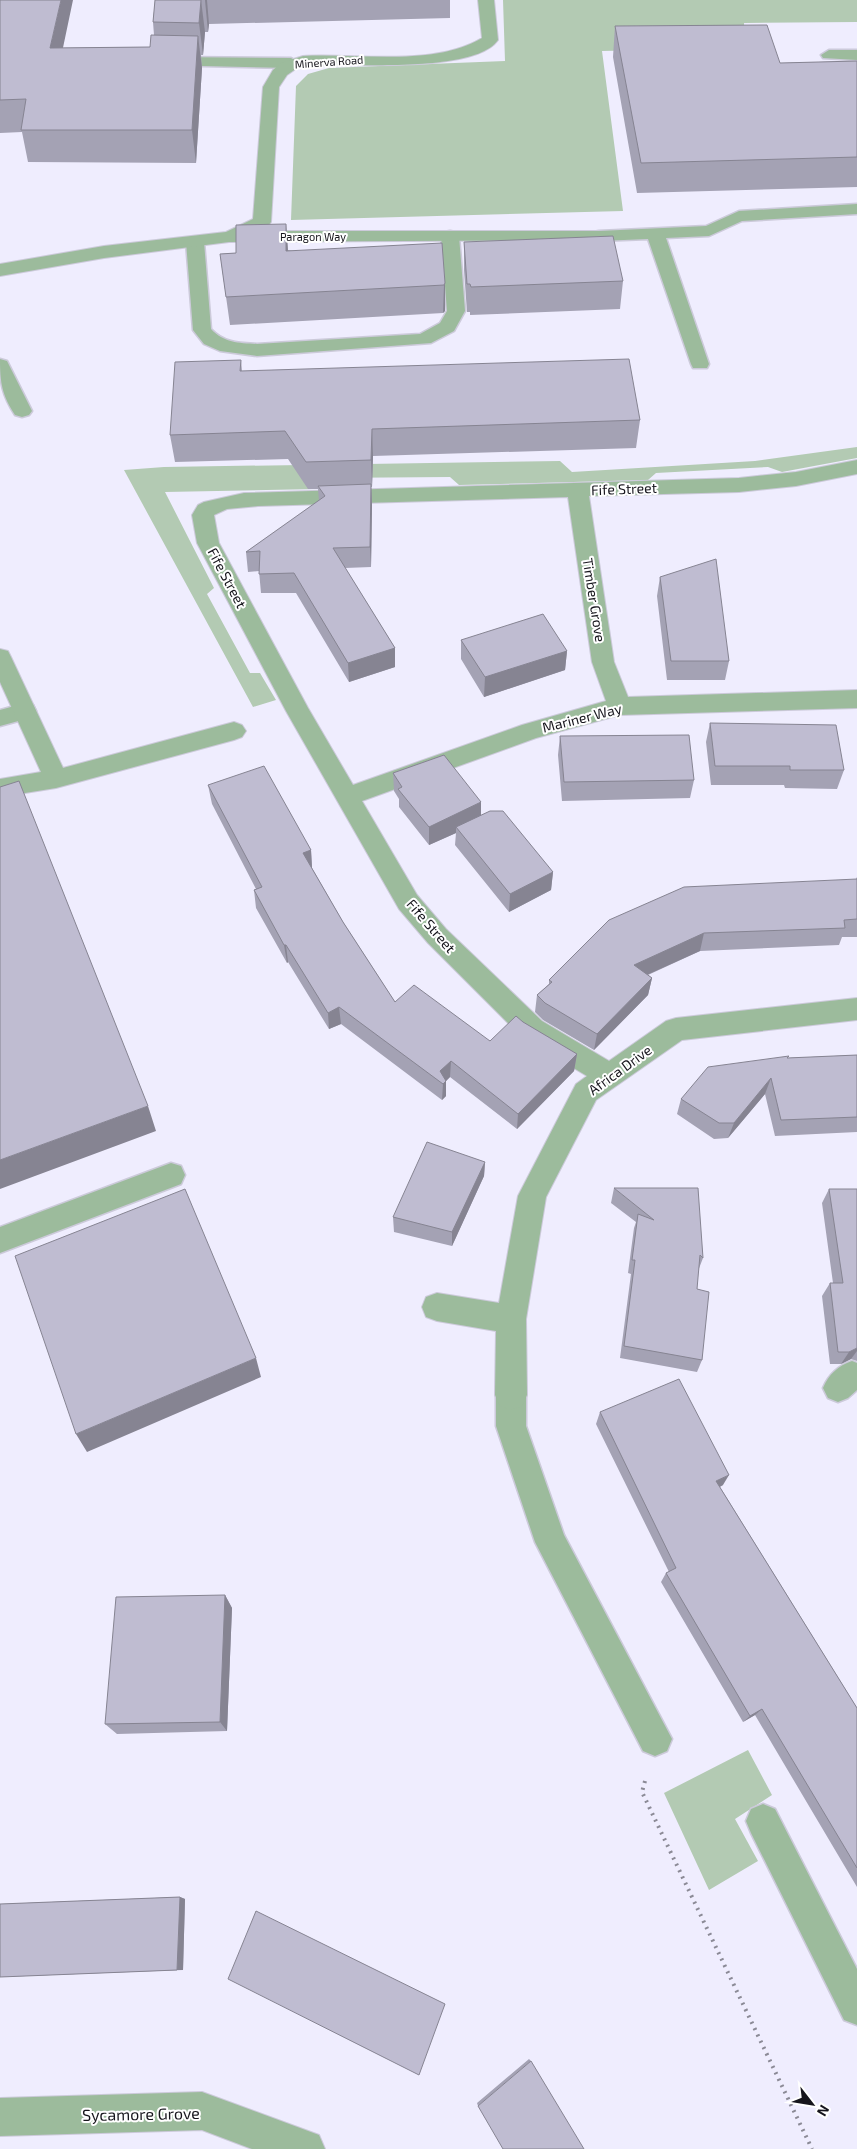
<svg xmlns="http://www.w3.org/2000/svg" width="857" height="2149" font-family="'Exo 2',sans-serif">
	<rect width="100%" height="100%" fill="#efedfe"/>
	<!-- green -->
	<path fill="#b3cab3" d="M503,0H857V22L744,23L745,48L602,51L623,211L291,220L296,86L308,74L329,68L505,61Z
		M857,447V458L782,472L768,467L656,473L648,480L459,485L450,477L322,478L317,489L165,492L214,588L207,594L250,673H260L276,700L253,707L124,470L164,467L560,461L572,472L755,461Z
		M748,1750L772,1795L735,1819L758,1861L709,1890L664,1793Z"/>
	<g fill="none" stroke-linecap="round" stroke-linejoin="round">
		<defs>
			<path id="service" d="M829,50H857V60L823,58L821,55Z
				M167,57L291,58L299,63L291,68L161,65L159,62Z
				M857,204V214L742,221L709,236L666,238L709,364L707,368H693L691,364L648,239L599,241L593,240L590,236L593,232L599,231L706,226L739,211Z
				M450,231L456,232L459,236L465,311L454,331L431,343L257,356L220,351L204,344L193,330L186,242L189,238H201L204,242L211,329C224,343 239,343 257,344L420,334L440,323L447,311L441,236L444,232Z
				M0,359L7,361L32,411L29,415L22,417L15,415C2,395 0,383 0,359Z
				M25,703L33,705L36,711L33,717L0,726V710Z
				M171,1163L181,1166L185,1175L181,1184L0,1253V1227Z
				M852,1361L857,1363V1390L848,1398L838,1402L828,1398L823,1388C829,1374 838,1366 852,1361Z
				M511,1381L521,1385L526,1395V1426L564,1535L672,1739L667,1751L655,1756L643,1751L535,1542L496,1426V1395L501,1385Z
				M763,1804L775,1809L857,1969V2025L844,2020L751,1833L746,1821L751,1809Z"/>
			<path id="minor" d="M478,0H494L498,40C474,75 342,62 300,66L287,75L279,87L271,222L268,226L256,231H599L605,232L608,236L605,240L229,242L104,258L0,276V264L104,246L226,232L253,219L263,87L273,70L281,63L303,56C358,53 434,67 482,38Z
				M857,460V474L796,486L739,492L589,496L614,662L628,697L857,690V708L620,715L536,738L362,801L417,895L446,929L542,1021L609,1061L666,1021L676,1018L857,998V1020L682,1040L596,1100L546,1197L526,1319L527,1395L522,1406L511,1410L500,1406L495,1395L496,1331L437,1321L426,1317L422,1307L426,1297L437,1293L499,1303L518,1196L576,1084L587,1076L522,1037L428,943L399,909L286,711L197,543L192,515L198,505L204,502L244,493L739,478L796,472ZM568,497L592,662L606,701L522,725L353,785L308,708L219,543L214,515L227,509L258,506Z
				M0,649L8,651L11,657L63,768L234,722L242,725L246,731L242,737L234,740L56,788L0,797V779L41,772L0,682Z
				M202,2092L319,2135L325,2149H252L202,2130L0,2136V2098Z"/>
		</defs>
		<!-- service casing -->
		<use href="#service" stroke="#cccada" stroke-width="3"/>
		<!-- minor casing -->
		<use href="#minor" stroke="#cccada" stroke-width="2"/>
		<!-- path -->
		<path stroke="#8b8a96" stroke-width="4" stroke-dasharray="2 5" stroke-linecap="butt" d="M645,1781L642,1792L812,2149"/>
		<!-- service -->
		<use href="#service" fill="#9cbb9c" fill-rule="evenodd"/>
		<!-- minor -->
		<use href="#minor" fill="#9cbb9c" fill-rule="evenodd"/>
	</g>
	<!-- wall -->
	<path fill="#a4a2b4" d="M0,0L63,48L150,47L154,35L153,22L155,0H450V18L209,24L208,32H205L203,55H201L202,68L196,163L28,162L22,132L0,133Z
		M615,26L780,63L857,61V187L637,193L613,57Z
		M286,224L288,250L445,283V311L443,313L230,325L220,254L236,253Z
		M464,242L623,281L620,309L470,315V312H467L464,270Z
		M241,360L242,371L640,420L636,448L373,456L372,487H371L372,505L371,567L345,568L395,648V667L349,682L296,593H261L259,571L248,572L246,552L319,501L318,489H308L288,459L175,462L170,435Z
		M660,577L729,661L725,680H667L657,596Z
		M461,640L567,651L565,670L484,697L461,659Z
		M710,723L844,770L837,789L785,788L784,785H711L706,742Z
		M560,736L694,780L690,798L562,801L558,755Z
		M393,773L481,802V815L553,872L551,890L509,912L455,845L456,833L429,845L399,807V799L394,791Z
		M208,785L311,850L312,868L343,922L395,1002L490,1041L523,1022L577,1054L574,1071L517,1129L450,1077L446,1081V1096L442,1100L341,1024L329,1029L288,962L287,963L256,908L254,890L256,889L212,804Z
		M857,877V937H842L839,945L700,951L648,975L652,978L648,995L594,1050L543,1020L535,1012L537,995L549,984V980L856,879Z
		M857,1055V1132L775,1136L765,1094L728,1138L714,1139L677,1114L681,1099L788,1058Z
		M485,1162L484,1176L452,1246L394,1232L393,1217Z
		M614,1188L703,1258L698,1271L697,1289L702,1360L697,1372L620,1358L631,1274L628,1273L634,1228L636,1222L611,1203Z
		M829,1189H857V1361L851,1359L841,1364H830L822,1296L830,1283H833L822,1203Z
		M600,1412L723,1485L720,1487L857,1708V1887L755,1715L743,1722L661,1582L666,1573L669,1572L596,1424Z
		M225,1595L232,1608L227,1731L117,1734L105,1724Z
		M180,1897L185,1899L183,1970L0,1977V1904Z
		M529,2059L531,2061L478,2106L477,2103Z"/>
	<!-- shaded-wall -->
	<path fill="#868492" d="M61,0H73L56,81L50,48Z
		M201,0L205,32L203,55L199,23Z
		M205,0H207L209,24L208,32Z
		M198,36L202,68L196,163L192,130Z
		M286,224L288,252L286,251Z
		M445,283V311L443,313L444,285Z
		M372,429L373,456L372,487L371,460Z
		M371,484L372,505L371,567L370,547Z
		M395,648V667L349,682L348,663Z
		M567,651L565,670L484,697L485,677Z
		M481,802V821L456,827V833L429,845V827Z
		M311,850L312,868L305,871L303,853Z
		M553,872L551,890L509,912L510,894Z
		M704,933L700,951L631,982L634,965Z
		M284,945H286L288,962L287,963Z
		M652,978L648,995L594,1050L597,1034Z
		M339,1007L341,1024L329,1029L328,1013Z
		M577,1054L574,1071L517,1129L518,1114Z
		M451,1061L450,1077L446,1081V1096L442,1100L443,1084L440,1071Z
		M771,1078L765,1094L728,1138L734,1123Z
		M148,1106L156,1131L0,1189V1160Z
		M485,1162L484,1176L452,1246V1232Z
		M857,1348V1351L851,1359L841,1364L849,1352Z
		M256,1358L261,1377L87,1452L76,1434Z
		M729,1475L723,1485L711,1491L716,1481Z
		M225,1595L232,1608L227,1731L220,1722Z
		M762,1709L755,1715L743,1722L750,1716Z
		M180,1897L185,1899L183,1970H177Z"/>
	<!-- building -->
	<path fill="#bfbcd1" stroke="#868492" d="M0,0H61L50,48L150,47L151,35L198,36L192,130H21L26,99L0,100Z
		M155,0H201L199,23L153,22Z
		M767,25L780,63L857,61V157L641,163L615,26Z
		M286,224V251L442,243L445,283L444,285L226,297L220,254L236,253V225Z
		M613,236L623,281L471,287L470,284H467L464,242Z
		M629,359L640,420L372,429L371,460L306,462L285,431L170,435L175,362L241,360L240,371Z
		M371,484L370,547L333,548L395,648L348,663L294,573L259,574L260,551L246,552L325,496L318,486Z
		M716,559L729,661H671L660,577Z
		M543,614L567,651L485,677L461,640Z
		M710,723L836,725L844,770H790V766H715Z
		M689,735L694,780L564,782L560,736Z
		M444,755L481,802L429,827L398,789L402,787L393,773Z
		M264,766L311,850L303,853L343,922L395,1002L414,985L490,1041L516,1016L523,1022L577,1054L518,1114L451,1061L440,1071L446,1081L443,1084L339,1007L328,1013L286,945H284L254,890L262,887L208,785Z
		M19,781L148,1106L0,1160V787Z
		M490,811H503L553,872L510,894L456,827Z
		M857,879V919L844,920L845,928L704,933L634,965L652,978L597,1034L545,1003L537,995L552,982L549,980L609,920L684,887Z
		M857,1055V1117L781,1120L771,1078L734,1123H719L681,1099L708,1067L789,1056L787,1058Z
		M427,1142L485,1162L452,1232L393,1217Z
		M614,1188H698L703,1258L700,1255L697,1289L709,1292L702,1360L624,1346L635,1260H632L638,1214L654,1220Z
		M185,1189L256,1358L76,1434L15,1256Z
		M829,1189H857V1348L849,1352H838L830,1283H843Z
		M679,1379L729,1475L716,1481L857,1708V1868L762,1709L750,1716L666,1573L676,1568L600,1412Z
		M225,1595L220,1722L105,1724L116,1597Z
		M180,1897L177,1970L0,1977V1904Z
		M256,1911L445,2004L419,2075L228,1979Z
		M531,2061L584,2149H503L478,2106Z"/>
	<g text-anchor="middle" stroke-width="4" stroke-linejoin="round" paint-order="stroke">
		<!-- far-street labels -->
		<g font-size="11" fill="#16151c" stroke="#fff">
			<text transform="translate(329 62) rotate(-4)" y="4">Minerva Road</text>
			<text x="313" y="241">Paragon Way</text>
		</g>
		<!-- street labels -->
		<g font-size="14" fill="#16151c" stroke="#fff">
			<text transform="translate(624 489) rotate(-2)" y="5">Fife Street</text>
			<text transform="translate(227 578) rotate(62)" y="5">Fife Street</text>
			<text transform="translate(594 600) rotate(81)" y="5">Timber Grove</text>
			<text transform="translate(582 718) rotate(-14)" y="5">Mariner Way</text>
			<text transform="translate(431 926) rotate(49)" y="5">Fife Street</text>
			<text transform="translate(620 1070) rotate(-36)" y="5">Africa Drive</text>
		</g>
		<!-- near-street labels -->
		<g font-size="16" fill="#16151c" stroke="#fff">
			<text transform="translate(141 2114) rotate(-1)" y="6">Sycamore Grove</text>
		</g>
	</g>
	<!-- north arrow -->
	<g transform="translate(812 2104) rotate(121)" stroke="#ffffff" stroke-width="4" paint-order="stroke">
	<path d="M0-4L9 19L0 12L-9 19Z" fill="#16151c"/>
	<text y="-8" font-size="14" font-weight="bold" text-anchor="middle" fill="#16151c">N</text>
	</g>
</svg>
